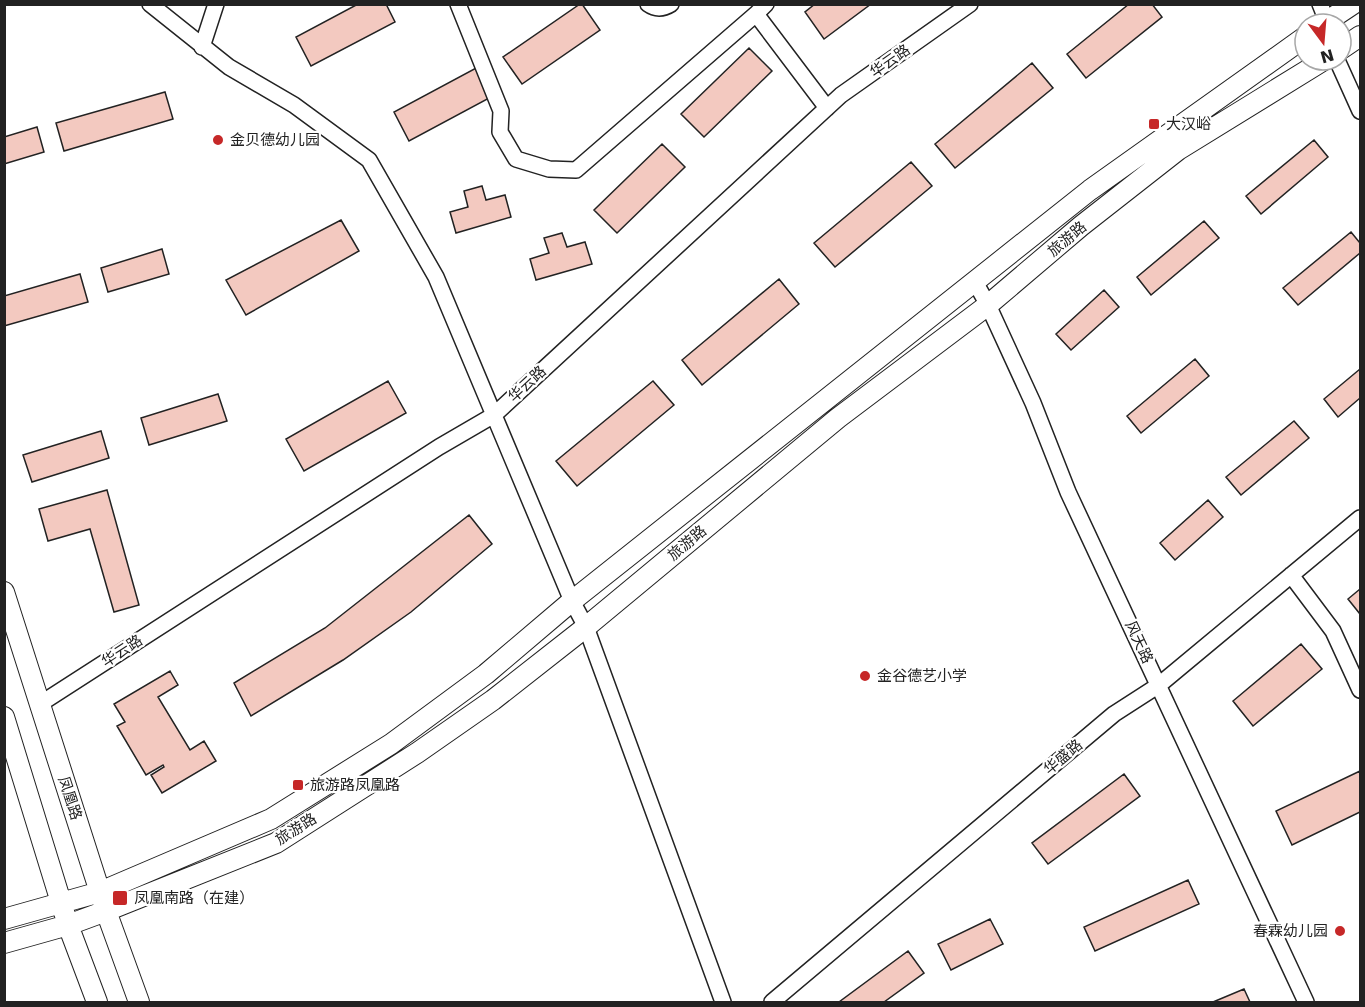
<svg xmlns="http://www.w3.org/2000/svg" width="1365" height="1007" font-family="'DejaVu Sans','Noto Sans SC',sans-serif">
	<rect width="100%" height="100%" fill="#fff"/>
	<!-- building -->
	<path fill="#f3c9c0" stroke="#222" stroke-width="1.5" d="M358,4H386L395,22L311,66L296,37Z
		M580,4H582L600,30L522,84L503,57Z
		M815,4H871L824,39L805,12Z
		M1129,4H1152L1162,17L1086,78L1067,54Z
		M749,48L772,71L704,137L681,114Z
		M1032,63L1053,88L955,168L935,144Z
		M478,67L493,96L409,141L394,112Z
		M165,92L173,119L64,151L56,123Z
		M37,127L44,152L4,164V137Z
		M1314,140L1328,157L1261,214L1246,196Z
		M662,144L685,167L617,233L594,210Z
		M911,162L932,186L835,267L814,243Z
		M482,186L486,200L505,195L511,217L456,233L450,212L468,207L464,191Z
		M341,220L359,251L246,315L226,280Z
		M1204,221L1219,238L1151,295L1137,277Z
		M1351,232L1360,243V253L1298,305L1283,288Z
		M562,233L567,247L585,242L592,264L536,280L530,259L549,253L544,238Z
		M162,249L169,274L108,292L101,268Z
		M80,274L88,302L4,326V296Z
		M779,279L799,304L702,385L682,360Z
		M1104,290L1119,307L1071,350L1056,334Z
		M1195,359L1209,376L1141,433L1127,416Z
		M1360,369V398L1338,417L1324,399Z
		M388,381L406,413L304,471L286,439Z
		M653,381L674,405L577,486L556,461Z
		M218,394L227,421L149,445L141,418Z
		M1294,421L1309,438L1241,495L1226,477Z
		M101,431L109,458L32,482L23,455Z
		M107,490L139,605L114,612L90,529L48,541L39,509Z
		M1208,500L1223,517L1175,560L1160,543Z
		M469,515L492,544L411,612L343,660L251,716L234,683L325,628Z
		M1360,589V614L1348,599Z
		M1301,644L1322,669L1253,726L1233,701Z
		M170,671L178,685L158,697L190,750L204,741L216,761L162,793L151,775L164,767L163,765L146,775L117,726L125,722L114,704Z
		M1360,771V812L1292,845L1276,811Z
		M1124,774L1140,796L1048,864L1032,843Z
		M1188,880L1199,904L1095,951L1084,927Z
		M990,919L1003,944L951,970L938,944Z
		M908,951L924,973L884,1002H839Z
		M1244,989L1250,1002H1213Z"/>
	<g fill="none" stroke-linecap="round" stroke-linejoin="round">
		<defs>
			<path id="minor" d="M150,4L229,67L294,105L369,160L436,277L572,601L586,627L723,1002
				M458,4L501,111L500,132L516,159L549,169L576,170L756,14
				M648,4C655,9 663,9 671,4
				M766,4L756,14L827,108
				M1320,4L1328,24
				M202,47L216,4
				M1337,60L1360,111
				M975,282L988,305L1033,403L1068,492L1306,1002
				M1291,575L1333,631L1360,690
				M40,704L439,447L494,415L841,95L970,4
				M772,1002L1114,714L1159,685L1360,518"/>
			<path id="major" d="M1323,24L1353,4
				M1341,49L1360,36
				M4,592L106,911L139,1002
				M4,717L68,925L97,1002
				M4,919L100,892L271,819L391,744L486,674L572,601L1090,190L1305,37
				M4,943L68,925L106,911L276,843L417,753L493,700L586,627L838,418L988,305L1081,226L1178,150L1324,60"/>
		</defs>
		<!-- minor casing -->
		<use href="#minor" stroke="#222" stroke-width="18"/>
		<!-- major casing -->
		<use href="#major" stroke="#222" stroke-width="22"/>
		<!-- minor -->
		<use href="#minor" stroke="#fff" stroke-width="15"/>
		<!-- major -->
		<use href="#major" stroke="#fff" stroke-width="20"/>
	</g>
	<!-- markers -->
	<g fill="#c62828" stroke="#fff" stroke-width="2">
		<rect x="1148" y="118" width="12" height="12" rx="3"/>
		<circle cx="218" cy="140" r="6"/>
		<circle cx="865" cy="676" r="6"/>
		<rect x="292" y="779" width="12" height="12" rx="3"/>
		<rect x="112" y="890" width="16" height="16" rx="3"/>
		<circle cx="1340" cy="931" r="6"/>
	</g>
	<g text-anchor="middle" stroke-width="4.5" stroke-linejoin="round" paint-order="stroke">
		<!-- street labels -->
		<g font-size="15" fill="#222" stroke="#fff">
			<text transform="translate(890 61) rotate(-35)" y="5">华云路</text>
			<text transform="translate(1067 239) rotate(-40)" y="5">旅游路</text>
			<text transform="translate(527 384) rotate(-43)" y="5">华云路</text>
			<text transform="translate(687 543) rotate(-40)" y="5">旅游路</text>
			<text transform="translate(1139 642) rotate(65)" y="5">风天路</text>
			<text transform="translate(122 651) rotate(-33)" y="5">华云路</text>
			<text transform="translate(1063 757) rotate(-40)" y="5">华盛路</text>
			<text transform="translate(70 798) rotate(72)" y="5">凤凰路</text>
			<text transform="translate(296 829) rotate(-32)" y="5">旅游路</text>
		</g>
		<!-- poi labels -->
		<g font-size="15" fill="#222" stroke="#fff" text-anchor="start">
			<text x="1166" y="129">大汉峪</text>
			<text x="230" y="145">金贝德幼儿园</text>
			<text x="877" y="681">金谷德艺小学</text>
			<text x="310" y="790">旅游路凤凰路</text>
			<text x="134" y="903">凤凰南路（在建）</text>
			<text x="1328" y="936" text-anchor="end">春霖幼儿园</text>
		</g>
	</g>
	<!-- border -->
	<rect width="1365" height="1007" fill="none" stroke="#222222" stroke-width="12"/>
	<!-- north arrow -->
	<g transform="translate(1323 42) rotate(164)"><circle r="28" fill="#ffffff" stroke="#a7a7a7" stroke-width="1.5"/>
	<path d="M0-4.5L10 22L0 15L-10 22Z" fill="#c62828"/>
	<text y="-9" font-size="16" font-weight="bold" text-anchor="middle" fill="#222222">N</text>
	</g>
</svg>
